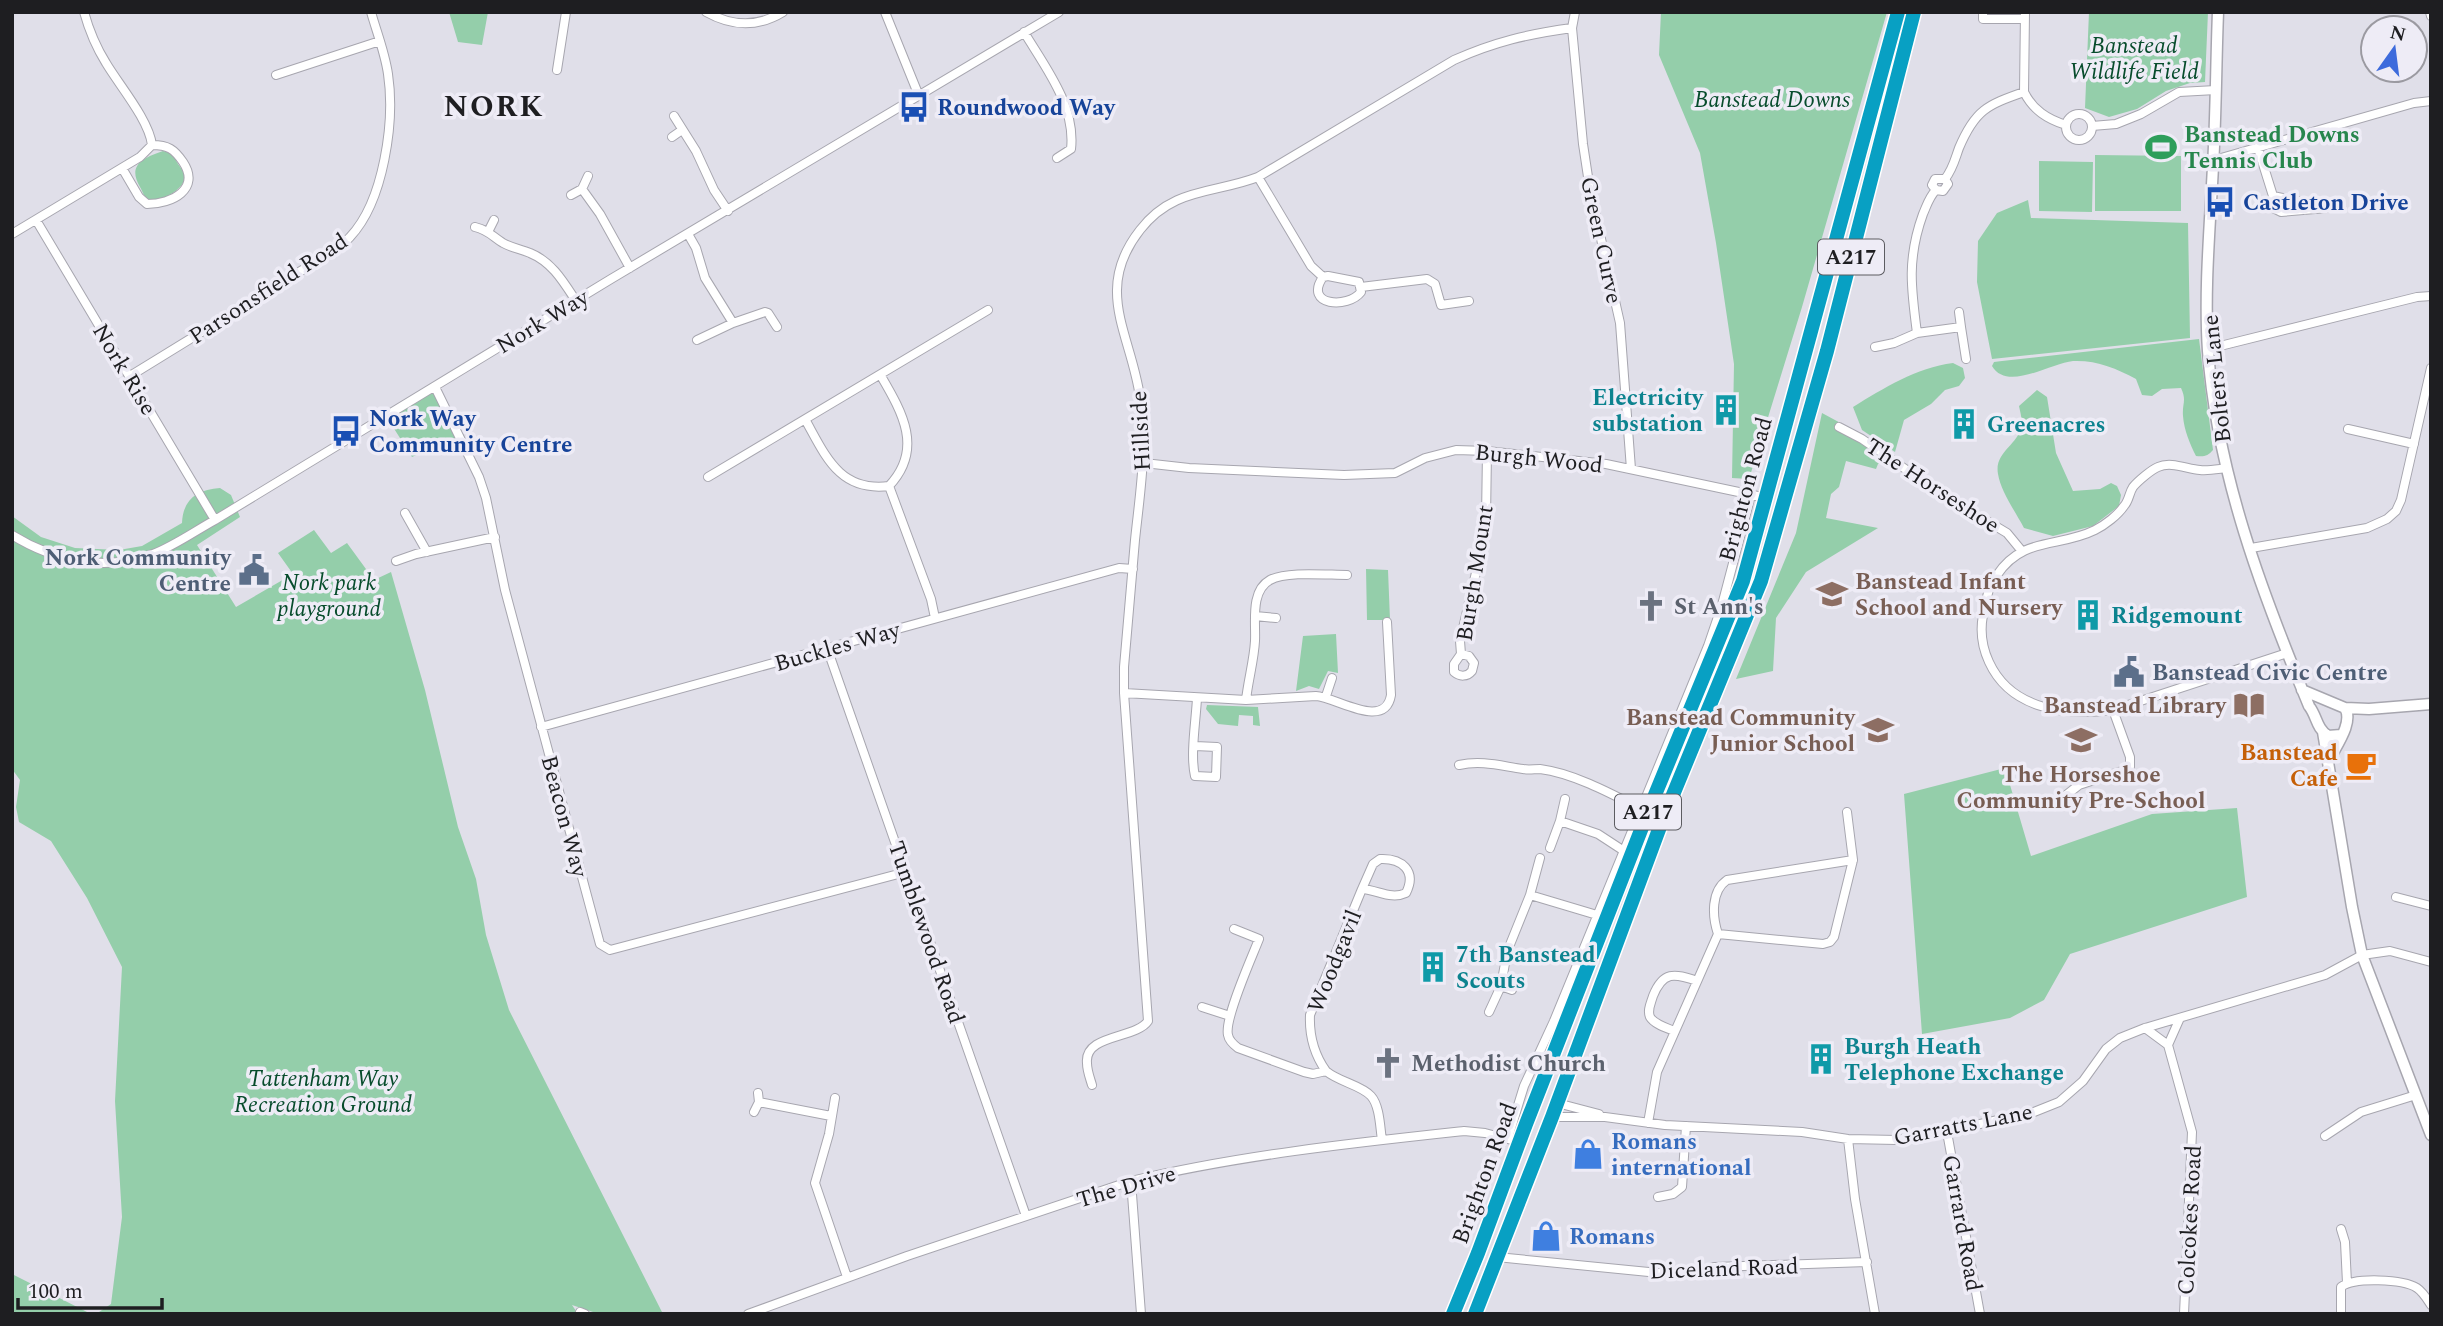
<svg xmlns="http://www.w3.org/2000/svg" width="2443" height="1326" font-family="Spectral,serif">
	<rect width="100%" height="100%" fill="#e0dfe9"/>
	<!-- green -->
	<path fill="#94ceaa" d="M449,12H488L482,45L458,42Z
		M1661,12H1887L1802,307L1749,479L1732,478L1734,364L1716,243L1700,153L1659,55Z
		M2089,12H2208L2205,82L2190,83L2166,91L2137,109L2109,117L2085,108Z
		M163,151C172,153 174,156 178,164C181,168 185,173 185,178C183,190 156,207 145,197C143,194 142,190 140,187C127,165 143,158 163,151Z
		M2095,155L2181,156V211H2095Z
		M2039,161L2093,162L2092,212L2039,211Z
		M2028,200L2031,218L2188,223L2190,338L1992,359L1977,282L1978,241L1997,213Z
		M2199,339L2213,450C2208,456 2204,457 2196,456C2190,444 2184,430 2183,416C2182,403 2187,401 2181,388L2162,389L2152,396L2142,395L2136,379C2116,368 2096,360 2073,361C2051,363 2007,392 1992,366L1994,362L2002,361Z
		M1953,363L1963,368L1965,378L1959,386L1945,390L1931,404L1904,420L1895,452L1862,430L1853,407C1884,388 1916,368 1953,363Z
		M435,387L459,436L412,457L386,416Z
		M2037,390L2047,397L2056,453L2073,491L2100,489L2111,483L2117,486L2121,495L2119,506L2093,526L2053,536L2024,528C2015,511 2001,492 1998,474C1994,452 2018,445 2021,427C2023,420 2020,412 2019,406Z
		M1822,413L1859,433L1891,455L1886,462L1878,464L1876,469L1846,461L1839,487L1831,494L1826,518L1878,528L1806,572L1776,618L1773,671L1736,679L1796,533Z
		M220,488L231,495L240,517L197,545L236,607L293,574L278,553L314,530L331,553L347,543L374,580L391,572L425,690L458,827L476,879L486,935L509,1010L663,1314H599L572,1305L578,1314H96L111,1304L122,1217L115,1101L122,967L87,898L51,841L19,822L16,807L20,780L12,769V516L41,537L75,548L119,550L142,546L182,523C183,499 197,490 220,488Z
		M1366,569L1388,570L1390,620H1367Z
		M1336,634L1338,673L1328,671L1319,689L1309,686L1296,691L1303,636Z
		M1207,705L1258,707L1260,726L1253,725V716L1239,715L1238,726L1218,724L1206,709Z
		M2005,768L2031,856L2152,814L2237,808L2247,897L2070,954L2044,1000L2010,1018L1922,1034L1904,794Z
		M12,1274L91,1314H12Z"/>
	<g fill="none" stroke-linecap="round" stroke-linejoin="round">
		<defs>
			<path id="street" d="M84,12C89,30 96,47 106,63C119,85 149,120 152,145
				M706,12C731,26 757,28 783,12
				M885,12L919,96
				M1575,12L1572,28L1583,144L1590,190L1620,323L1631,469
				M1983,12V19H2025
				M2025,12L2024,92C2033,110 2047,119 2066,125
				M2430,12L2431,16
				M1024,32C1045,67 1076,106 1071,149L1057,158
				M557,70L566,12
				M276,75L380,41
				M2066 127a13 13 0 1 1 26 0a13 13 0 1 1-26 0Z
				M674,116L696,151L714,190L728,211
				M2092,126L2116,124L2141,114L2179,92L2216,90
				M672,137L682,130
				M2258,148L2273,196V208L2281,212L2339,207
				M2214,160L2414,103L2431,101
				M1258,177L1311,266L1323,277
				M1945,179C1953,169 1955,159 1959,148C1975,110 1987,105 2024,92
				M582,189L588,176
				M1936,190L1932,185L1935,179H1945
				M1936,190L1943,191L1948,184L1945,179
				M571,195L582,189L600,214L630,268
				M2273,196L2298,201L2305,210
				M36,220L215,520
				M475,227C488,230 492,236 503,243C512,248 521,249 530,253C552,262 563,281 576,301
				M489,230L494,220
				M12,234L140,157L152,145C168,145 174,149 183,162C201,189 172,204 147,204L139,197L122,168
				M688,234L696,248L705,278L733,323L697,340
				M1328,276L1359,282L1361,292C1348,309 1303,306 1323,277Z
				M1361,287L1427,279L1435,284L1441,305L1469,301
				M1959,312L1961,327
				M733,323L765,312L768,313L777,327
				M1917,333L1961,327L1966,359
				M1875,347L1894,343L1917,333C1911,288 1907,258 1923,214C1927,205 1929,197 1936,190
				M2208,349L2417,297L2431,296
				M130,376L325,256C333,251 343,245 350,237C384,201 395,121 388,74C385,53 377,33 371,12
				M435,387L479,477L486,498L505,590L600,944L610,950L906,872
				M806,421C826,457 840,492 889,486C924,449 902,412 881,376
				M1839,427L1862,439L1937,491L2007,533L2021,550
				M2348,429L2414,444
				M1144,463L1189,468L1344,475L1395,473L1425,458L1456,450L1487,451L1606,464L1767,498
				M2227,468C2218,469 2208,471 2200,470C2187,469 2171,461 2158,467C2151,470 2138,481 2133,487C2129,493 2129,501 2124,506C2118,515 2105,525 2095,530C2059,548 2023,536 1997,575C1988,586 1986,601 1983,615C1980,631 1982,647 1989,662C2011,710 2066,716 2113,710L2287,653
				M708,477L988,310
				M889,486L931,599L935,618
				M405,513L427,552
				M12,535C54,561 105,572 153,554C174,546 195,531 215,520L611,279L1059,12
				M2251,548L2367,528L2387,519L2396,511L2401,500L2431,368
				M396,561L416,554L495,537
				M1255,616L1276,618
				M827,648L1026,1216
				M1461,654L1469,656L1474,663L1472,671C1467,677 1460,677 1454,672V664L1461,654L1460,641L1482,547L1486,519L1487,451
				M1124,693L1246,700L1316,696C1336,697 1385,731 1391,695L1387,622
				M1326,696L1332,678
				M1246,700C1248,681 1254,660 1255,641C1256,622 1250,591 1270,580C1286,571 1327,575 1347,575
				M541,727L1119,568L1133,569
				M1195,746L1217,747L1216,777L1195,776C1190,755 1196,720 1197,698
				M1459,765C1482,760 1501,766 1523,769C1529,770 1534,769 1540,769C1573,773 1612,794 1641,809
				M2056,803L2079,785L2125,770L2130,767V757L2113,710
				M1560,821L1598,834L1624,851
				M1550,848L1560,821L1565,799
				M1380,859C1402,858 1417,871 1406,893C1391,900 1378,890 1362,889L1373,864Z
				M1530,895L1597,915
				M2396,897L2431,906
				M1234,929L1259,939C1252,957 1224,1019 1228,1035C1229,1041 1234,1045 1238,1048L1304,1072L1313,1074L1326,1071C1339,1082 1361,1085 1371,1096C1380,1106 1380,1128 1382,1140
				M1718,934L1823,944L1830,942L1834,937L1853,860L1847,812
				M1501,986L1512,990
				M1202,1007L1230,1016
				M1489,1012L1501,986L1507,952L1530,895L1540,858
				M2145,1028L2168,1045L2192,1132L2184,1314
				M1674,1031C1667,1028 1654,1024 1650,1017C1647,1010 1651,1003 1653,996C1663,971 1674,973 1697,981
				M2168,1045L2180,1018
				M1326,1071C1314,1054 1309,1037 1310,1015L1362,889
				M1092,1085C1090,1078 1087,1071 1087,1063C1084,1034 1136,1039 1148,1021L1124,693V667C1128,625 1131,582 1135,540C1140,492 1148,445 1140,397C1131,334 1093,290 1140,230C1173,187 1214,194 1258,177L1454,60C1494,42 1528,34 1572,28
				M835,1098L829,1134L815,1183L847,1277
				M759,1102L831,1116
				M1557,1103L1599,1114
				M754,1112L759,1102L758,1093
				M1552,1117H1605L1665,1125L1802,1132L1848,1139L1897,1140L1931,1135L2034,1112L2059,1102L2083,1081L2106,1049L2120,1038L2145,1028L2325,975L2362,955L2390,951L2431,962
				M1648,1123L1657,1072L1718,934C1712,916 1711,891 1727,880L1853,860
				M1947,1132L1980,1314
				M2325,1136L2361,1112L2416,1095
				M1508,1138L1524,1086L1554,1021L1708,646L1722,605L1751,495
				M1848,1139L1855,1199L1875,1314
				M1131,1181L1141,1314
				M1658,1197L1673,1194L1682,1187L1686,1126
				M2341,1229L2345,1242L2347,1283
				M1497,1257L1669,1274H1681L1715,1267L1867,1262
				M580,1312L585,1314
				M748,1314L907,1256L1131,1181C1240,1155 1353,1143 1464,1131L1485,1133L1519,1142
				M2341,1314V1287C2354,1277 2403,1279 2417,1288C2423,1292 2427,1299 2431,1305"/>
			<path id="secondary" d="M2218,12C2216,63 2216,115 2213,166C2210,227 2204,290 2208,351C2217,474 2262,593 2309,706C2317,716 2316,728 2328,736L2341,735
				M2302,690L2345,708L2369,709L2431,704
				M2323,732L2352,907L2362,955L2431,1135
				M2328,762C2335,747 2354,723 2345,708"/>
			<path id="highway" d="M1453,1314L1478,1253L1526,1124L1650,807L1743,581L1898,12
				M1475,1314L1552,1117L1661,824L1761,581L1827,351L1914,12"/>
		</defs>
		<!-- street casing -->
		<use href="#street" stroke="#a7a6af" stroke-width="10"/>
		<!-- secondary casing -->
		<use href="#secondary" stroke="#a7a6af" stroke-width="13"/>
		<!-- highway casing -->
		<use href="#highway" stroke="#fff" stroke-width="17"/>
		<!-- street -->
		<use href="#street" stroke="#fff" stroke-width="8"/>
		<!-- secondary -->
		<use href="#secondary" stroke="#fff" stroke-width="10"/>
		<!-- highway -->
		<use href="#highway" stroke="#08a0c3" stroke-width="14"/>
	</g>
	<!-- icons -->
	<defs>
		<symbol id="bus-bare" viewBox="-9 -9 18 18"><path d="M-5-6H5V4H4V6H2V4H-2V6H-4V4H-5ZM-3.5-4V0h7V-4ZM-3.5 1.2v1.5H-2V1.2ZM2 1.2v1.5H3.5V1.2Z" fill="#1a4fb4" stroke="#eeecf6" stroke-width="2.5" paint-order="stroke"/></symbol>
		<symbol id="stadium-bare" viewBox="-9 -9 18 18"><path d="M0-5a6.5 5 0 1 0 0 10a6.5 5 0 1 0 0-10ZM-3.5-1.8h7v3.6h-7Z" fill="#2e9e5b" stroke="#eeecf6" stroke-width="2.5" paint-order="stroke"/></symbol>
		<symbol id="building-bare" viewBox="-9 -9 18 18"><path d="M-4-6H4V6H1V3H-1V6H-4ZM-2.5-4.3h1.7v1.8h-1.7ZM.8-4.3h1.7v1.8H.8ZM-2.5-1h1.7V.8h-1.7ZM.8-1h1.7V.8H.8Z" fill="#0f9aa8" stroke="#eeecf6" stroke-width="2.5" paint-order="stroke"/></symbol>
		<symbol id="civic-bare" viewBox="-9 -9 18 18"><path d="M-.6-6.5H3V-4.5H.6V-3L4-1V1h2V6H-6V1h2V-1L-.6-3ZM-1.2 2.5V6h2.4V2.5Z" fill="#5c6f8a" stroke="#eeecf6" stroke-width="2.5" paint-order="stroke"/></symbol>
		<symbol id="school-bare" viewBox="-9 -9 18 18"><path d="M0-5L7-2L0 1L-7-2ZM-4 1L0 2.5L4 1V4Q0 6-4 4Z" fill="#8d6e63" stroke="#eeecf6" stroke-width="2.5" paint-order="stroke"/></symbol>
		<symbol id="church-bare" viewBox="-9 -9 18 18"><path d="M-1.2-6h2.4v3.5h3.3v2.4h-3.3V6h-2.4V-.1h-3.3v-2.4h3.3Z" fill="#6b7280" stroke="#eeecf6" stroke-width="2.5" paint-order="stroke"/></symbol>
		<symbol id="library-bare" viewBox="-9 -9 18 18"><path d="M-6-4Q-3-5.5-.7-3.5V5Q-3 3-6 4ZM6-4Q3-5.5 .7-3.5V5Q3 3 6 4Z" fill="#8d6e63" stroke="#eeecf6" stroke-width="2.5" paint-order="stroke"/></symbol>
		<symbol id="cafe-bare" viewBox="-9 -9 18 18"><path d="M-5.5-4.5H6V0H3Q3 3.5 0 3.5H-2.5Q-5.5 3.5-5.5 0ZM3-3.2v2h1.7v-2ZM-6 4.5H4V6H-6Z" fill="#e8710a" stroke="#eeecf6" stroke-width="2.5" paint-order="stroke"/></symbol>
		<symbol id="shop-bare" viewBox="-9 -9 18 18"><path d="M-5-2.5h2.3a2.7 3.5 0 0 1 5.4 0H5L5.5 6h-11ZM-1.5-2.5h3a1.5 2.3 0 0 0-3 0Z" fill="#3f7fe0" stroke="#eeecf6" stroke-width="2.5" paint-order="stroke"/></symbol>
	</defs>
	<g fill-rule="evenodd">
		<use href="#bus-bare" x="892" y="85" width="44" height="44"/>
		<use href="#stadium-bare" x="2139" y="125" width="44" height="44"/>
		<use href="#bus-bare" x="2198" y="180" width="44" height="44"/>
		<use href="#building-bare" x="1704" y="388" width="44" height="44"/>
		<use href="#building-bare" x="1942" y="402" width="44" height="44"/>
		<use href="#bus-bare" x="324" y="409" width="44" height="44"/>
		<use href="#civic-bare" x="232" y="548" width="44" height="44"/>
		<use href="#school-bare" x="1810" y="572" width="44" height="44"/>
		<use href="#church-bare" x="1629" y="584" width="44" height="44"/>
		<use href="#building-bare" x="2066" y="593" width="44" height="44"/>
		<use href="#civic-bare" x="2107" y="650" width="44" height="44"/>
		<use href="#library-bare" x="2227" y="683" width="44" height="44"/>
		<use href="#school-bare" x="1856" y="708" width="44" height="44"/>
		<use href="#school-bare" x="2059" y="718" width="44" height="44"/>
		<use href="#cafe-bare" x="2339" y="743" width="44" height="44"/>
		<use href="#building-bare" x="1411" y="945" width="44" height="44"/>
		<use href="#building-bare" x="1799" y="1037" width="44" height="44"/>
		<use href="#church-bare" x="1366" y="1041" width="44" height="44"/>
		<use href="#shop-bare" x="1566" y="1132" width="44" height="44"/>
		<use href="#shop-bare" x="1524" y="1214" width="44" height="44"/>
	</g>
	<g text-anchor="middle" stroke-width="7" stroke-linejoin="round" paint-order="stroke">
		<!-- shield labels -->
		<g fill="#eeecf6" stroke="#5c5c61" stroke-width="2">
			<rect x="1818" y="239.5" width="66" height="35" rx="5"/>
			<rect x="1615" y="794.5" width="66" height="35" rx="5"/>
		</g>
		<g font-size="21" font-weight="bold" fill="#1e1e21">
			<text x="1851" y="264">A217</text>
			<text x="1648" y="819">A217</text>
		</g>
		<!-- park labels -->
		<g font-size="23" font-style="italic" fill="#074c2c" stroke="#eeecf6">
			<text x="2134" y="53">Banstead<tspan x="2134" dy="26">Wildlife Field</tspan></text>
			<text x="1772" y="107">Banstead Downs</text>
			<text x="329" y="590">Nork park<tspan x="329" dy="26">playground</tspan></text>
			<text x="323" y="1086">Tattenham Way<tspan x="323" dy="26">Recreation Ground</tspan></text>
		</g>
		<!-- transit labels -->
		<g font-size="23" font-weight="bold" fill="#164399" stroke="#eeecf6" text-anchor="start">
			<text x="937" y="115">Roundwood Way</text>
			<text x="2243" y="210">Castleton Drive</text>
			<text x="369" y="426">Nork Way<tspan x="369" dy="26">Community Centre</tspan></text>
		</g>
		<!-- leisure labels -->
		<g font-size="23" font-weight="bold" fill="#27864d" stroke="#eeecf6" text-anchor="start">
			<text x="2184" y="142">Banstead Downs<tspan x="2184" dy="26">Tennis Club</tspan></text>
		</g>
		<!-- street labels -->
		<g font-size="23" fill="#1e1e21" stroke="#eeecf6">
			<text transform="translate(1602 240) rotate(78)" y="8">Green Curve</text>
			<text transform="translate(268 288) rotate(-33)" y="8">Parsonsfield Road</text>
			<text transform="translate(542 321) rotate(-31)" y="8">Nork Way</text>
			<text transform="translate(125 369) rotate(59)" y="8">Nork Rise</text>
			<text transform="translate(2216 379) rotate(-96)" y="8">Bolters Lane</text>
			<text transform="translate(1140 431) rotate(-93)" y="8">Hillside</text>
			<text transform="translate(1539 458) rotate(6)" y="8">Burgh Wood</text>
			<text transform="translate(1933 485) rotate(33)" y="8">The Horseshoe</text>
			<text transform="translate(1745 489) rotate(-75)" y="8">Brighton Road</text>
			<text transform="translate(1474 573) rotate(-81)" y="8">Burgh Mount</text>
			<text transform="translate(837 646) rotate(-16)" y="8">Buckles Way</text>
			<text transform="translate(565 816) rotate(75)" y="8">Beacon Way</text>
			<text transform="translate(927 932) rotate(71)" y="8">Tumblewood Road</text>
			<text transform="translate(1334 961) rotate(-68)" y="8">Woodgavil</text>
			<text transform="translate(1963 1124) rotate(-11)" y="8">Garratts Lane</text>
			<text transform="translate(1484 1173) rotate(-70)" y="8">Brighton Road</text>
			<text transform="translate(1126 1186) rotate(-16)" y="8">The Drive</text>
			<text transform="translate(2189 1220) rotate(-87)" y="8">Colcokes Road</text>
			<text transform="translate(1963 1223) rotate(80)" y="8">Garrard Road</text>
			<text transform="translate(1724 1268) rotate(-2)" y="8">Diceland Road</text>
		</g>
		<!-- culture labels -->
		<g font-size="23" font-weight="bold" fill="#0d838f" stroke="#eeecf6" text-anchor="start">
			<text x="1703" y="405" text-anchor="end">Electricity<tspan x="1703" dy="26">substation</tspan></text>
			<text x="1987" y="432">Greenacres</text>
			<text x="2111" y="623">Ridgemount</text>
			<text x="1456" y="962">7th Banstead<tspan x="1456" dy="26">Scouts</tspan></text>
			<text x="1844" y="1054">Burgh Heath<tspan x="1844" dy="26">Telephone Exchange</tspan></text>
		</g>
		<!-- service labels -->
		<g font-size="23" font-weight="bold" fill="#4e5e75" stroke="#eeecf6" text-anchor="end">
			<text x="231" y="565">Nork Community<tspan x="231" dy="26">Centre</tspan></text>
			<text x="2152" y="680" text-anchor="start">Banstead Civic Centre</text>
		</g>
		<!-- education labels -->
		<g font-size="23" font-weight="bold" fill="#785e54" stroke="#eeecf6" text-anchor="end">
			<text x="1855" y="589" text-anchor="start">Banstead Infant<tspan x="1855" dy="26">School and Nursery</tspan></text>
			<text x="2226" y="713">Banstead Library</text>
			<text x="1855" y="725">Banstead Community<tspan x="1855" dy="26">Junior School</tspan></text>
			<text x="2081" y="782" text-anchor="middle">The Horseshoe<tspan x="2081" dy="26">Community Pre-School</tspan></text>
		</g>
		<!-- worship labels -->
		<g font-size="23" font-weight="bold" fill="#5b616d" stroke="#eeecf6" text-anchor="start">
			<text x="1674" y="614">St Ann's</text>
			<text x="1411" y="1071">Methodist Church</text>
		</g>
		<!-- food labels -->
		<g font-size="23" font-weight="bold" fill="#c56008" stroke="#eeecf6" text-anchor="end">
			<text x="2338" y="760">Banstead<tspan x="2338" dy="26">Cafe</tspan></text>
		</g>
		<!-- shop labels -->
		<g font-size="23" font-weight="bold" fill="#366cbe" stroke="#eeecf6" text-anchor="start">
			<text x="1611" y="1149">Romans<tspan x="1611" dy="26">international</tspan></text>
			<text x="1569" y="1244">Romans</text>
		</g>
		<!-- district labels -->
		<g font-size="30" font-weight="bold" letter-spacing="2" fill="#1e1e21" stroke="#eeecf6">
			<text x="494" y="116">NORK</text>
		</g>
	</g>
	<!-- border -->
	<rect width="2443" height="1326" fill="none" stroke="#1e1e21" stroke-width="28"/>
	<!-- north arrow -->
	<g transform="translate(2394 49) rotate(14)"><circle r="33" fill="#eeecf6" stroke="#9b9aa1" stroke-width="2"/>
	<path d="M0-5L12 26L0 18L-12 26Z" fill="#3d6bdc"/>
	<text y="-10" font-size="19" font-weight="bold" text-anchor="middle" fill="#1e1e21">N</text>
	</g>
	<!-- scale -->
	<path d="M18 1298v10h144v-10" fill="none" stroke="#1e1e21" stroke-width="3.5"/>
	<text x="28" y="1298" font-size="21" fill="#1e1e21" stroke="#eeecf6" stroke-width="5" paint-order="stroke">100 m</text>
</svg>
